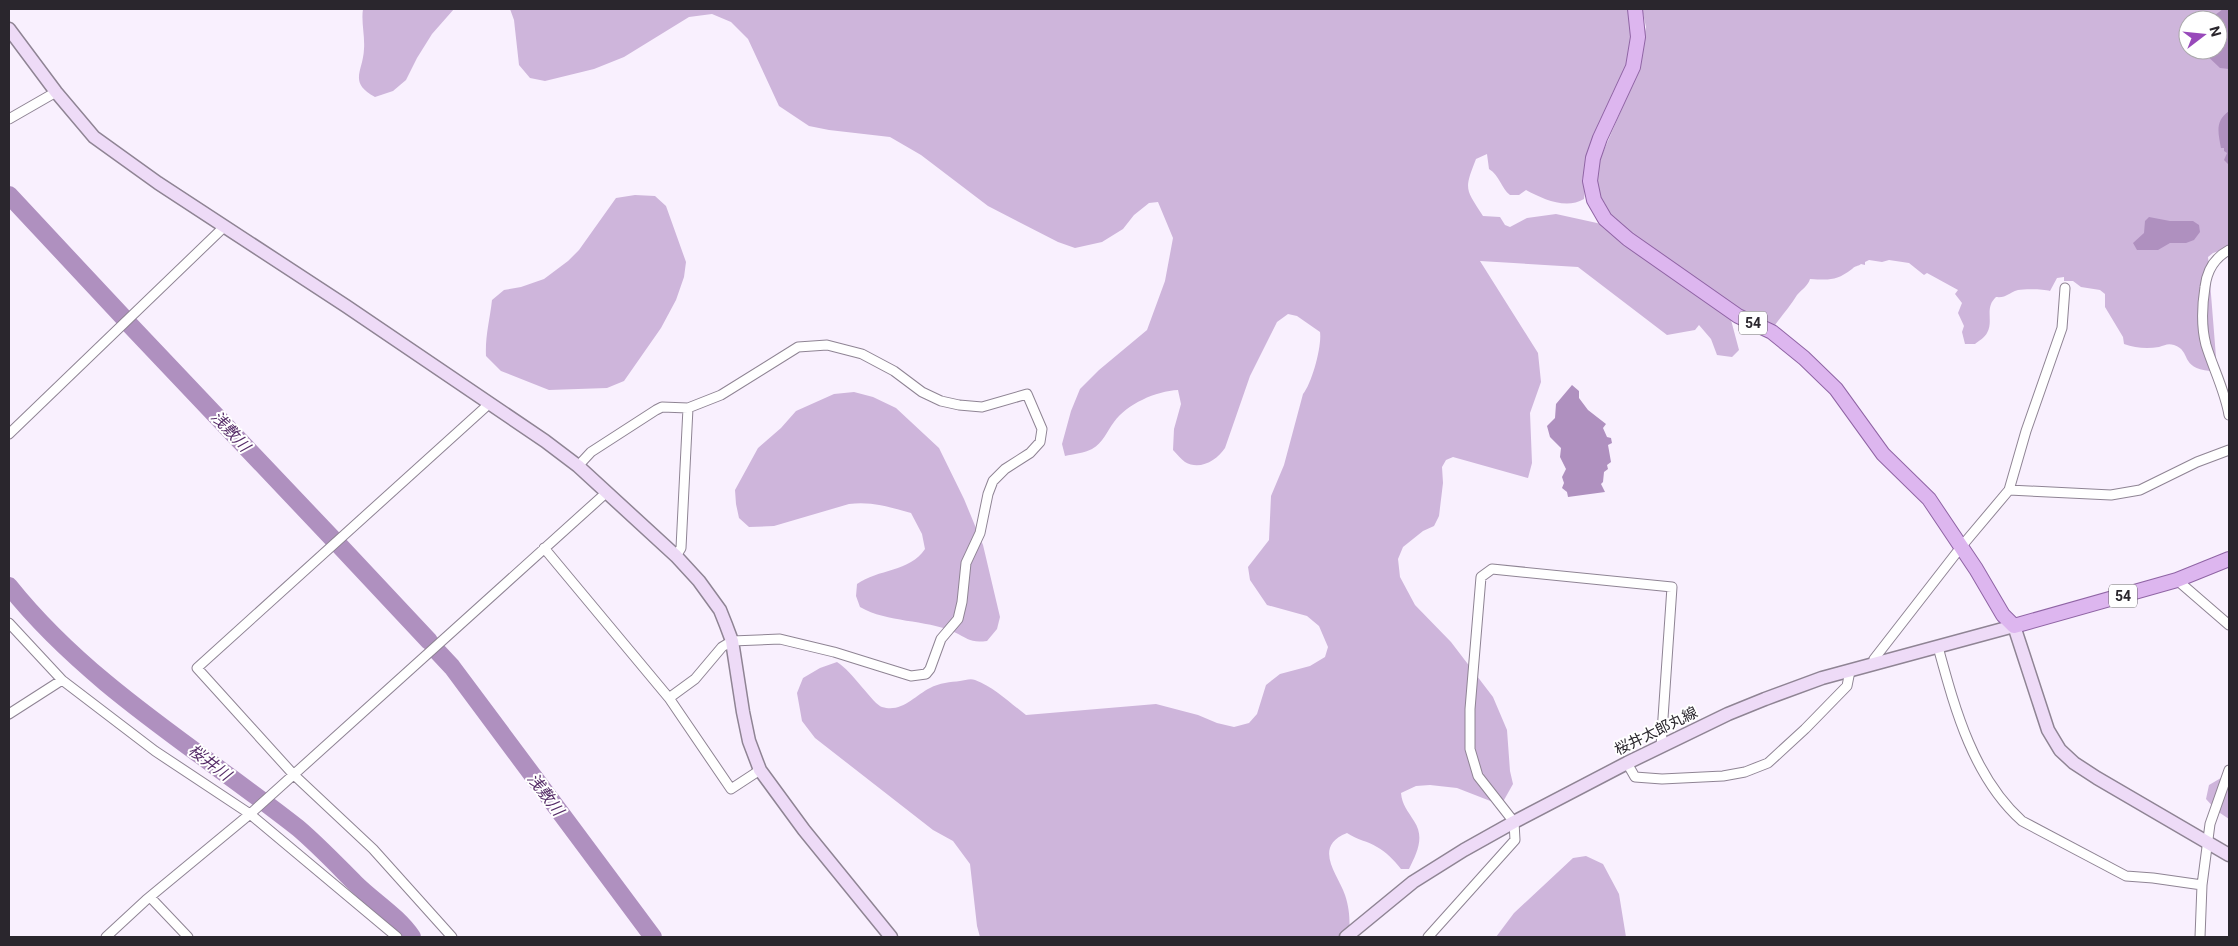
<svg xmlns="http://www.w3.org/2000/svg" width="2238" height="946" font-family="Roboto,'Noto Sans JP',sans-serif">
	<rect width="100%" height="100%" fill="#f9f0fe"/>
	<!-- green -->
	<path fill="#ceb5db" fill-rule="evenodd" d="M363,9H454L432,34L417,58L406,80L393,91L375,97C348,82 363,72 364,49C365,36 361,22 363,9Z
		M510,9H1640L1624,78L1613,92L1582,180L1585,189L1584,199C1566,210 1543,199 1526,190L1519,195H1510C1501,188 1500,176 1489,169L1487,154L1476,159C1464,190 1465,188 1483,216L1500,217L1505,225L1510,227L1527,218L1556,214L1597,223L1611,228L1727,305L1739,350L1732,357L1717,355L1711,339L1699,325L1695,330L1667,335L1578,267L1480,261L1538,353L1541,382L1530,413L1532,463L1528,478L1453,457L1446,460L1442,467L1443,483L1439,516L1434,526L1423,531L1403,547L1398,559L1400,577L1415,605L1451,642L1493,697L1507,730L1510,771L1513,784L1504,800L1493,802L1457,788L1430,785L1416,786L1401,793C1402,805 1408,811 1414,821C1425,837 1417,853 1409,869H1401C1394,860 1386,852 1377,847C1368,841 1357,840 1347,833C1312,847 1338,874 1345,895C1350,910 1350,922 1349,937H980L977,926L970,864L953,841L933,830L815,738L802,721L797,693L803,678L820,668L837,662C852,671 874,705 882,707C902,713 914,696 930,688C939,683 951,682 960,681C965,680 971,678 975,680C994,687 1010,703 1026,715L1156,704L1198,715L1217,723L1234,727L1249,723L1257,714L1266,685L1280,674L1310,666L1325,657L1328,647L1319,626L1307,616L1267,605L1250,580L1248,567L1269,540L1271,496L1284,465L1303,394C1312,383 1322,346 1320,332L1297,316L1288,314L1277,322L1250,376L1225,448C1217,460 1200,471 1185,462C1181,459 1177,454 1173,450L1174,429L1181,404L1178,390C1156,391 1127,404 1114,422C1107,431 1103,443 1092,449C1085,453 1073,454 1065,456L1062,444L1071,411L1080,389L1099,370L1147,330L1165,281L1173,238L1158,202L1149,203L1134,215L1123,229L1102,242L1075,248L1058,242L988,206L921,155L890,137L829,130L809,126L779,106L748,39L731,22L712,14L689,17L624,57L594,69L545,81L530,78L519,65L514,20Z
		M1642,9H2229V248L2213,253L2208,257L2216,357L2210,371C2179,368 2192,351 2174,345C2168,343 2165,345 2159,347C2147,349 2135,348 2124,344L2123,337L2105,307V294L2100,290L2081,287L2073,281H2064V277L2057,278L2050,291C2043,289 2025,289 2018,290C2008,293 2007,298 1996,297C1984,308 1994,321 1987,333C1985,337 1979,341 1975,344H1965L1962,332L1964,326L1958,313L1962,303L1955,294L1958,290L1927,273L1924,275L1909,263L1889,260L1882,262L1869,260L1865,262V265L1861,264C1857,267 1856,265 1852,269C1836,281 1830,280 1810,279C1808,286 1802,289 1797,295C1790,307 1781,316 1773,328L1734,306L1618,224L1606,209L1596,188L1598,164L1635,78L1646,27ZM2188,20H2218V50H2188Z
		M635,195L655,196L666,206L686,262L684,277L676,300L661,328L624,381L607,388L549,390L501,371L486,356C485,336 490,319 492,300L504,290L521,287L544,279L568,261L579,250L616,198Z
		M854,392L873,397L896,408L939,448L964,499L983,545L1000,617L997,629L987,641C970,643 969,639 954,632C924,619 888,623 860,607L856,596L857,584C878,569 910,572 925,549L922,534L911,513C890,507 871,501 849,504L774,526L749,527L739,518L736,504L735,490L758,448L781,428L796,411L834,394Z
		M2226,775H2229V819L2217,811L2206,799L2209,785Z
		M1586,856L1603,864L1619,894L1626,937H1496L1514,913L1573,858Z"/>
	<!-- water -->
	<path fill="#af90bf" d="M2223,9H2229V69L2220,68L2201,50H2218V20H2199L2200,16L2215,15Z
		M2229,111V165L2224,160L2227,153L2224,151V148H2221C2218,132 2215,121 2229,111Z
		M2149,217L2170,221H2193L2199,225L2200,232L2194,240L2186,243H2170L2158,250H2137L2133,243L2144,233L2145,221Z
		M1572,385L1579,391V398L1588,410L1606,424L1603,428L1607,437L1611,438L1612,443L1608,445L1611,462L1607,465L1608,469L1604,472L1603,482L1601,484L1605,492L1568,497L1567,492L1562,488L1564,483L1562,477L1566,469L1560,457L1561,448L1550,437L1547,426L1555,418L1556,404Z"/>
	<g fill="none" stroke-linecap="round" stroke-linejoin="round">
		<!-- river -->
		<path stroke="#af90bf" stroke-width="18" d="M9,195L123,317
			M130,325L332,538
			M339,545L429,641
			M9,586C88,685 199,750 298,828C318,845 336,864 355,883C373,901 398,916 412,937
			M438,652L452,667L653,937"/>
		<defs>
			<path id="street" d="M9,119L56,92
				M2229,250C2214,258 2207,270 2205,287C2202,306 2201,326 2206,345C2213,368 2225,391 2229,415
				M9,434L225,226
				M578,466L591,452L656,410L662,407L688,408L721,395L798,347L827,345L862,354L894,371L922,392L941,401L959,405L982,407L1027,394L1042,429L1040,442L1030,453L1005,469L993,481L988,494L980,533L966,563L962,602L958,619L941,639L930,669L926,674L911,676L834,652L780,639L732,641L722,647L695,679L669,698
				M2009,490L2111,495L2140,490L2197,462L2229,450
				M544,548L669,698L731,789L760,770
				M676,556L681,548L688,408
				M2177,580L2229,625
				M9,623L62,680L155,751L250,814L397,937
				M1938,647C1955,709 1973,777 2022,821L2126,876L2153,878L2202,885
				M1875,664L1874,659L1961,547L2009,490L2026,431L2062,328L2065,288
				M9,714L62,680
				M1627,763L1635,777L1662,779L1723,776L1745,772L1768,763L1805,729L1847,686L1850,671
				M150,897L188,937
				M106,937L146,900L250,814L607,492
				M452,937L373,849L293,774L197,668L490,403
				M1428,937L1515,840L1514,822L1478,776L1470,749V709L1481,577L1492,569L1672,587L1661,747
				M2200,937L2202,885L2210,824L2229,770"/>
			<path id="secondary" d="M9,29L56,92L94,137L158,183L346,306L545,441L578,466L676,556L699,581L720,610L726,625L732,641L743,712L749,741L760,770L804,830L891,937
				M1346,937L1413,882L1464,850L1514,822L1627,763L1728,714L1765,699L1822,678L2014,626L2048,730L2060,750L2074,763L2097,778L2229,855"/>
			<path id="primary" d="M1635,9L1638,37L1633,67L1600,138L1593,158L1590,181L1594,200L1605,219L1628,239L1738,316L1772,332L1804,358L1836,389L1883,454L1929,499L1976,569L2003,615L2014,626L2177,580L2229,559"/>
		</defs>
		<!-- street casing -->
		<use href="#street" stroke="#8f8494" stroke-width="11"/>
		<!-- secondary casing -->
		<use href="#secondary" stroke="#8f8494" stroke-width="15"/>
		<!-- primary casing -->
		<use href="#primary" stroke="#8f64a4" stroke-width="16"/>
		<!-- street -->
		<use href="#street" stroke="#fff" stroke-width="9"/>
		<!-- secondary -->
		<use href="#secondary" stroke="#eedbf7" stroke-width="12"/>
		<!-- primary -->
		<use href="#primary" stroke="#ddb6ef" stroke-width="14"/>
	</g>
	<g text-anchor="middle" stroke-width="4" stroke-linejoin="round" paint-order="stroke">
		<!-- shield labels -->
		<g fill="#fff" stroke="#6a676c" stroke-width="1">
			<rect x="1739" y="311.5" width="28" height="23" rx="4"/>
			<rect x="2109" y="584.5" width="28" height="23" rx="4"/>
		</g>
		<g font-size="14" font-weight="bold" fill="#2a262d">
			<text x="1753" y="328">54</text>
			<text x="2123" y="601">54</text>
		</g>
		<!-- street labels -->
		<g font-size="15" fill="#2a262d" stroke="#fff">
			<text transform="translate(1656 731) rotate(-26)" y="5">桜井太郎丸線</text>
		</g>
		<!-- water labels -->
		<g font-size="16" font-style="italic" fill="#562d68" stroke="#fff">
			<text transform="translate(231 431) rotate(47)" y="6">浅敷川</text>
			<text transform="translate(210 762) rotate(37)" y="6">桜井川</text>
			<text transform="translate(546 794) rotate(53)" y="6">浅敷川</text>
		</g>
	</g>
	<!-- border -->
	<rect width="2238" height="946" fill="none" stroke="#2a262d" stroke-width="20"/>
	<!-- north arrow -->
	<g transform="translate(2203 35) rotate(74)"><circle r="24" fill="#ffffff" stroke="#aaa8ab"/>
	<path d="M0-4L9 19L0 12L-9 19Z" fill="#9849ba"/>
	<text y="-8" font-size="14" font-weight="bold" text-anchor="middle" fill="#2a262d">N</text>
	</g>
</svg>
